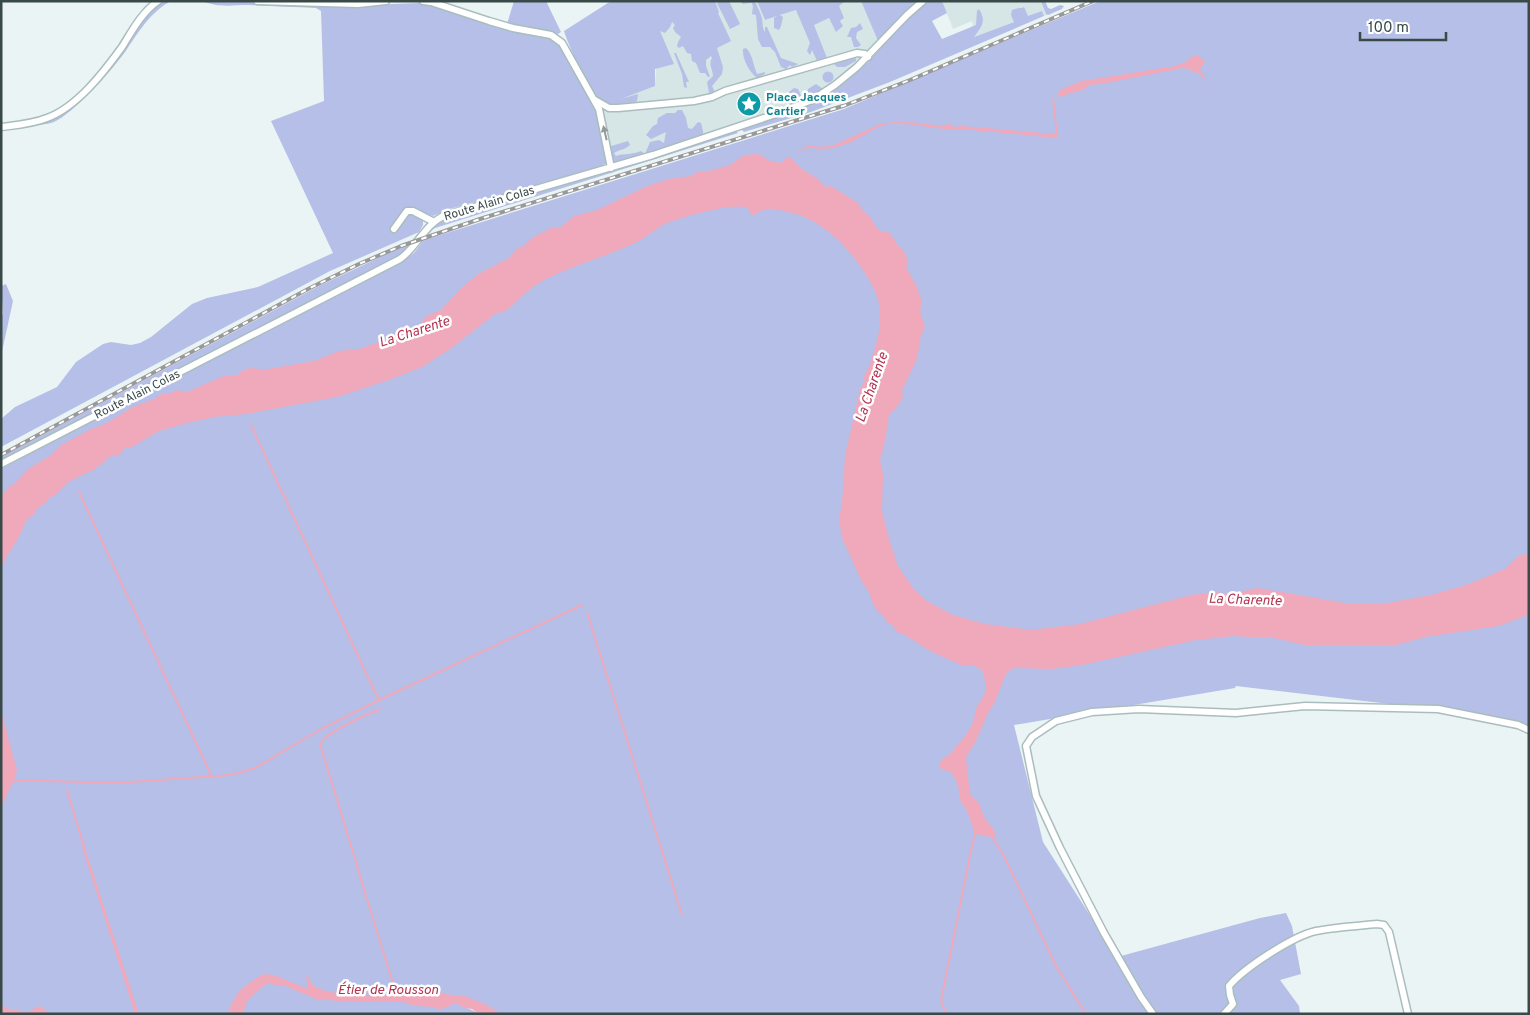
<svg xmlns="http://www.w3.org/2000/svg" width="1530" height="1015" font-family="Overpass,sans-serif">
	<rect width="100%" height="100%" fill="#eaf4f5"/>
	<!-- residential -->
	<path fill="#d6e5e5" d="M712,1H757L765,20L796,10L827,58L813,25L829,18L833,25L837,1H861L880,45L812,100L611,168L599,109L604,105L655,86L659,28Z
		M942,1H1045L1051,14L1044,16L1042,11L974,37L969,29L973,26L972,21L953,29Z"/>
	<!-- green -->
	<path fill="#b5bfe7" d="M161,1H171C150,12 138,33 125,52C112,70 73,114 54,122C46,125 36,125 27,126C47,121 60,116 76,103L146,16Z
		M202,1H238L304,6H342L419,3L437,6L481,22L521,32L541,34L557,41L593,101L601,129L608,162L600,167L446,210L433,216L423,213V225L419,232L330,271L1,447V419L15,407L57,387L76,362L103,344L111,342L131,345L140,343L151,337L192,304L207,298L258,287L333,253L271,121L324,101L321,11L316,8C294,7 271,6 249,5C231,5 219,8 202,1Z
		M514,1H546L561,32L558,34L507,24Z
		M611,1H715L719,12L718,13L731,41L717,48L723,67L722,74L712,86L715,92L709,93L707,82L713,76C713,69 708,65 712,58L711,56L706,60V66L710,77H708L705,73H700L696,63L692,61L691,54L687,53L683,46L679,48L677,46L678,42L681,37L675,32L673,28L675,25L672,22L670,27L665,33L660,31L674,64L655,69V86L621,99L638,94L637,101C626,110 607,106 597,98C589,91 567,42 564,31Z
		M720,1H729L740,24L730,29L717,3Z
		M740,1H755C757,7 761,13 762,19C763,25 762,27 765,32V27H767L781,58L798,64L792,67L790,65L786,69L781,67L775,52L770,47H762L758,39L756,15L752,14L753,6L751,2L750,3L743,4Z
		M757,1H845L839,6L844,18L838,22L840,21L843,26L836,32L829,18L814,25L827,58L817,61L812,50L810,55L807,51L810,43L796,10L780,15L783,17L781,26L779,30L774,28V18L777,16L765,20Z
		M861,1H919L902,16L878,41Z
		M931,1H942L947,13L932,21L942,39L976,25L977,11L979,9C987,22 981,27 974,37L1014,22L1011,15L1012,10L1019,8H1022L1024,7L1028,16L1042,11L1044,16L890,82L811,112L744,132L742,130L744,128C778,116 817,106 845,82C856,73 867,64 876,53C891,37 911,8 931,1Z
		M1041,1H1045L1048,8L1051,9L1060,5L1064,6L1062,9L1048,15L1046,14Z
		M1100,1H1529V727L1509,719L1424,708L1236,686L1235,688L1014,725L1043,842L1100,931L1121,956L1260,918L1286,913L1292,926L1301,974L1280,980L1299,1006L1300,1014H499L452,995C459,1009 468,1006 479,1014H1V469L108,411L146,392L155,389L156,385L198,365L205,363L252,339L254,335H260L403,261L414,253L424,240L844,109Z
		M860,23L863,29L857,32L856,38L861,45L858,47H854L851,37H847L851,28L856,27Z
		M746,48C753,55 753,65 757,74L765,72V74L757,78C749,71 742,59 743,49Z
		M674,53H676L689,82H686L687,88L684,87L682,74Z
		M856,56V61L845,67H837L833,63Z
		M822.5 77a5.5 5.5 0 1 1 11 0a5.5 5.5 0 1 1-11 0Z
		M816,84L823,89L810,98L807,94L808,89Z
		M794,88L798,89L801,96L799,98L792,100L788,96L789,92Z
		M678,110H682L686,118L688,128L692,129L698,122L701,123L703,131V135L664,155L732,132L736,131L738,133L432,229L441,221L458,214L657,157L615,164L612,161L608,147L628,141L630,145C625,150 620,149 614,153L616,156C625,153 632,155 641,151L645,154L650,142L659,140L664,143L666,132L651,139L646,135L653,126L657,124L658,118L667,113H675Z
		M412,244L401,255L1,460V457L319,286L393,251Z
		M6,284L13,301L1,356V319L3,313L1,286Z"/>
	<!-- water -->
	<path fill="#efa9ba" d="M1198,55L1205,62L1200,69L1207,83L1199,73C1193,73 1189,68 1183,68L1101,84L1088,85L1085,89L1059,97L1057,95L1060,90L1081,81L1175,66L1186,62L1193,56Z
		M1054,98L1058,136L1057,138L962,129C937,131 913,122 889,124C875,126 863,137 851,142C842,146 830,149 821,149C817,149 813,147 810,148C804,148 801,152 796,154L808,145L821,147L834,145L880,124C893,121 907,122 920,123C930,124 940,127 949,124L955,127L962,126L1054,134L1056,133L1052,99Z
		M756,154L763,155L767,160L781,163L787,157H790L802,169L818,179L825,187L831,186L858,203L863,211L871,218L874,224L881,232H888L893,237L896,243L905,253L908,262L906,267L917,287L922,302L920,310L925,328L921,335L917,359L902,390L903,397L897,407L889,415L885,441L880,460L883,474L882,511L889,539L898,566L913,588L927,601L953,615L985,624L1031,630L1080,624L1191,595L1215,592L1228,594L1258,588L1351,604L1387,603L1431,595L1466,585L1505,569L1520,555L1529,554V615L1498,626L1425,637L1393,646H1309L1274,638L1233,636L1196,640L1082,665L1052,669L1014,668L1009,671L1005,676L994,704L989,711L975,743L966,757L970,794L979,803L984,817L994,830L996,838L975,834L967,811L960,800L958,785L952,773L940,768L939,764L944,757L948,756C959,743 976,727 975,710L986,692V685L982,670L975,666L961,665L930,651L905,635L897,632L892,625L885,621V617L878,612L872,602L869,592L862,582L842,538L839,520L842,504L845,456L860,389L865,381L863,377C869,370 871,360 874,352C880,332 884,309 874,289C856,254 825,218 784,211C770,208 765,207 752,216C751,214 750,211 748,209C738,200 680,218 667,223C656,228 646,238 635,243C603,258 569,266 539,283C526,291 516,303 504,312L503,311L501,312L502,314L499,312L495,314L450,349L422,367L389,380L337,397L246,414L214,417L187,423L159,431L132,447L125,448L119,455L111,456L95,469L70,481L54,496L49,498L46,502L37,509L34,515L27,519L19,537L6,558L1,569V496L10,486L14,484L28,469L51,455L61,445L91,429L107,423L132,407L154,399L162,394H168L177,390L187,392L224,376H237C243,367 253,367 262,370L314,361L339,351L359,349L405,333L423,322L426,316L441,310L462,287L480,273L509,258L518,248L522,247L532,238L551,228L561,227L574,216L597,210L647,186L669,179L691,176L697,172H705L723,167L730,165L744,155Z
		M1,711L17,770L14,782C9,786 5,802 1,809Z
		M84,845L139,1014H135L82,847Z
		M264,974L274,975L308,989L306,976C310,978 310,982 313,985C326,997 374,994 392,995L394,993L392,984L394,983L396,989L399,992L413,990L444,993L456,996L462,995L485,1004L501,1014H479L472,1009L464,1008L456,1003L440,1010L434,1007L415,1006L403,1002L339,1001L316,999L283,985L277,986L269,983L263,986L247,1001L243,1013L228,1014L232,1002L234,1001C236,990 254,979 264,974Z
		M1,1002L4,1007L9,1009L29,1012L38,1006L44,1008L48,1014H4L1,1013Z"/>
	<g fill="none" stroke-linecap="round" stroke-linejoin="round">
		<!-- stream -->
		<path stroke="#efa9ba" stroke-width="2" d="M251,425L379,701
			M79,492L212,777
			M587,612L682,915
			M380,709C368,714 324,733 320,744L393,984
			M12,780L116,783L230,775L255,768L323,728L379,700L582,605
			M67,790L84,847
			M993,838L1004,856L1056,966L1086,1014
			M946,1014L941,1001L970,855L975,834"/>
		<defs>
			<path id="minor" d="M257,1L358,4L386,1
				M423,1L431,2L489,21L513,28L551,35L562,43L599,109L611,168
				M595,100L609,108H618L694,101L712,97L725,91L857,53L865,54L868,57
				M1,127C17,125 32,124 47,118C77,107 104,72 122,47C132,31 142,12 158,1
				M394,229L407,211H413L434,222
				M1,464L400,259C417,247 424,226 443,216L653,155L779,113L812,100L835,85L857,67L907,15L923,1
				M1153,1014L1141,997L1104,933L1060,848L1036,796L1026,746L1032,737L1056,721L1092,712L1139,709L1236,713L1305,706L1438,709L1518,725L1529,730
				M1224,1014L1233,1004L1230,995L1229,986C1244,968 1293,936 1316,931C1336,927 1357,926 1377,924L1384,925L1389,932L1408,1014"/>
		</defs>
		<!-- minor casing -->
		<use href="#minor" stroke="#aabdbd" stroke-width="9"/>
		<!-- minor -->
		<use href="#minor" stroke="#fff" stroke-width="6"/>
		<defs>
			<path id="rail" d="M1,455L310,288L359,264L401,246L480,219L846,105L910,80L1093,1"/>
		</defs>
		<!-- rail casing -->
		<use href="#rail" stroke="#999" stroke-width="4"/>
		<!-- rail -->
		<use href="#rail" stroke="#fff" stroke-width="2" stroke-dasharray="5.5" stroke-linecap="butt"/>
	</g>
	<!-- one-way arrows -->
	<defs><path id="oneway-solid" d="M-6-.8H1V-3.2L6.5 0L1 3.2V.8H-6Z" transform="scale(1.25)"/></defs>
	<use fill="#929b9a" href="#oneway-solid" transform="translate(605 133) rotate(-103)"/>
	<!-- icons -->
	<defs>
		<symbol id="sight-disc" viewBox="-11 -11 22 22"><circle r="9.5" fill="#0f9aa8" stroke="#fff"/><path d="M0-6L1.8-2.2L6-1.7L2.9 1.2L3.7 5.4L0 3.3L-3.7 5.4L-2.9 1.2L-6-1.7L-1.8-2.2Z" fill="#fff"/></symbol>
	</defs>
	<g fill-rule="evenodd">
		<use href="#sight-disc" x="735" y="90" width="28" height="28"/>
	</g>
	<g text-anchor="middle" stroke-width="5" stroke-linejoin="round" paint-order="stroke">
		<!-- culture labels -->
		<g font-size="12" font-weight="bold" fill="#0d838f" stroke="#fff" text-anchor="start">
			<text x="766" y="101">Place Jacques<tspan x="766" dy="14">Cartier</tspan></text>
		</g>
		<!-- street labels -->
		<g font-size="12" fill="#384948" stroke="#fff">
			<text transform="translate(489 203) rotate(-17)" y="4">Route Alain Colas</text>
			<text transform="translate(137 394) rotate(-27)" y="4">Route Alain Colas</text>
		</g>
		<!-- water labels -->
		<g font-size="14" font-style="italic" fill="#b23451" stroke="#fff">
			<text transform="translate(414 331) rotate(-18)" y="5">La Charente</text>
			<text transform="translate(871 387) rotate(-71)" y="5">La Charente</text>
			<text transform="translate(1245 599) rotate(2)" y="5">La Charente</text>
			<text x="388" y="994">Étier de Rousson</text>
		</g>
	</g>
	<!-- border -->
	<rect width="1530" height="1015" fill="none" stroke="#384948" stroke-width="5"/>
	<!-- scale -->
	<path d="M1360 32v8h86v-8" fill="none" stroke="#384948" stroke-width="2.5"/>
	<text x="1368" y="32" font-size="15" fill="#384948" stroke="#ffffff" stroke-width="4" paint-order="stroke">100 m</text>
</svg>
